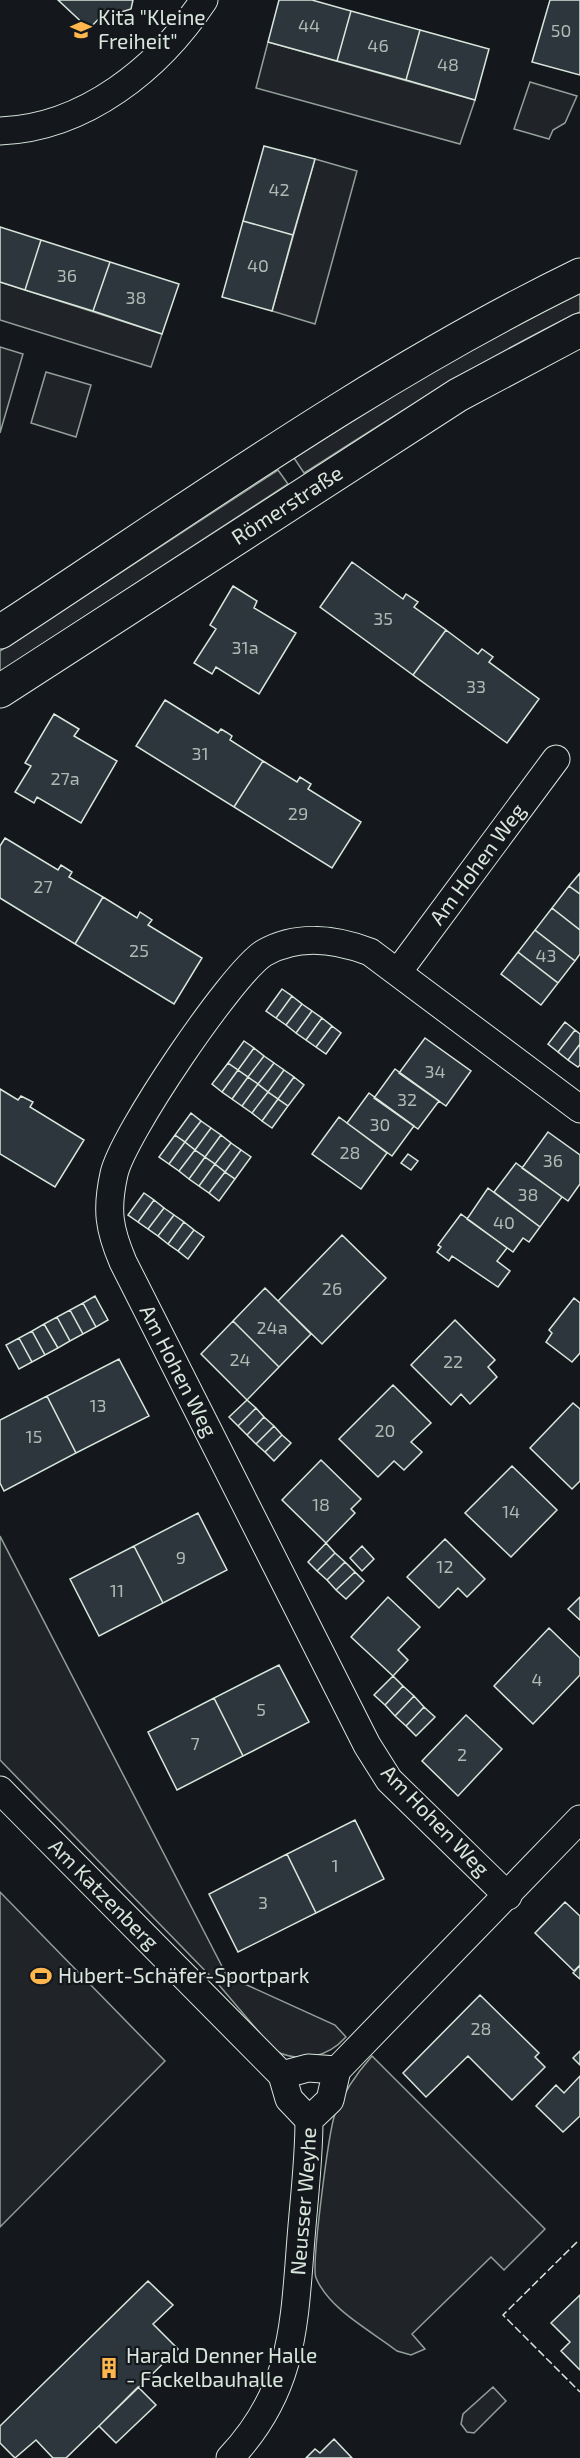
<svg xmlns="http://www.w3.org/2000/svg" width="580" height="2458" font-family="'Exo 2',sans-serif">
	<rect width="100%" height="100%" fill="#14181c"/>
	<!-- green -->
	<path fill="#202428" stroke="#939e99" stroke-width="1.5" d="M268,42L475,100L460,144L256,88Z
		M530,82L577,96L565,123L553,130L549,139L514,129Z
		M315,159L357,171L315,324L272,311Z
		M0,282L162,334L151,367L0,320Z
		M580,292V312C483,358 394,416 304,473L294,458L418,379Z
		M0,347L23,354L0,433Z
		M46,372L91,385L76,437L31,423Z
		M278,470L288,484L0,672V651Z
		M0,1536L227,1976L335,2025L346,2037C327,2058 301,2063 275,2051L219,1985L0,1760Z
		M0,1892L165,2061L0,2227Z
		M372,2056L545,2229L504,2270L491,2257L412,2334L425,2349L411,2355L397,2351C370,2330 330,2310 316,2278C311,2266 329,2130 335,2114C344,2091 356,2074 372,2056Z
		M493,2387L506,2401L474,2433L467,2432L461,2424L463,2414Z"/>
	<!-- building -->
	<path fill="#2c363c" stroke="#d8e6dc" stroke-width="1.5" d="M58,0H133L131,9L112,15L107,10L89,29Z
		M279,0H312L351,11L337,61L268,42Z
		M550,0H580V75L532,62Z
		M351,11L420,30L406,80L337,61Z
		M420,30L489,49L475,100L406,80Z
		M264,146L315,159L293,235L243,221Z
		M243,221L293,235L272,311L222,297Z
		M0,227L41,240L25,290L0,282Z
		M41,240L110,262L93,311L25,290Z
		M110,262L179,284L162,334L93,311Z
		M352,562L403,599L406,594L418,602L414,607L446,630L413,675L320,607Z
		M233,586L257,601L254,608L296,633L259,694L216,667L212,674L194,663L216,629L210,625Z
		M446,630L478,654L482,649L493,657L489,662L539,699L507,743L413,675Z
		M165,700L218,733L221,729L226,732L232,736L230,740L263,761L234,807L136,746Z
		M54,714L79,729L74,736L117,761L81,823L37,797L34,803L15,792L31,766L25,763Z
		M263,761L297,782L300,777L311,784L308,789L361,822L332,868L234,807Z
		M5,838L58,870L61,865L72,872L69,877L103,897L75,944L0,898V846Z
		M580,873V894L569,886Z
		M569,886L580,894V930L552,908Z
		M103,897L137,918L140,912L152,920L148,925L202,958L174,1004L75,944Z
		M552,908L580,930V954L575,961L535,930Z
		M535,930L575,961L558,983L518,952Z
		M518,952L558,983L541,1005L501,974Z
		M282,989L292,996L276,1018L266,1011Z
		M292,996L302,1004L286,1025L276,1018Z
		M302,1004L312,1011L296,1033L286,1025Z
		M312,1011L322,1018L306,1040L296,1033Z
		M322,1018L332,1026L316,1047L306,1040Z
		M565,1022L575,1030L558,1052L548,1044Z
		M332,1026L341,1033L326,1054L316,1047Z
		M575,1030L580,1034V1044L568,1060L558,1052Z
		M425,1038L471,1071L446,1106L399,1073Z
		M244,1041L254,1048L238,1070L228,1063Z
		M580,1044V1065L578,1067L568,1060Z
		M254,1048L264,1056L248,1077L238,1070Z
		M264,1056L274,1063L258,1084L248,1077Z
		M228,1063L238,1070L222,1092L212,1084Z
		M274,1063L284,1070L268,1092L258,1084Z
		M395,1069L439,1101L418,1129L374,1098Z
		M238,1070L248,1077L232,1099L222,1092Z
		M284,1070L294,1077L278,1099L268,1092Z
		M248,1077L258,1084L242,1106L232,1099Z
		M294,1077L304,1085L288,1106L278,1099Z
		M258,1084L268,1092L252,1113L242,1106Z
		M0,1089L18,1100L21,1096L33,1102L30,1107L84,1140L55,1187L0,1154Z
		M268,1092L278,1099L262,1121L252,1113Z
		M369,1093L414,1126L392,1156L347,1123Z
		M278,1099L288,1106L272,1128L262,1121Z
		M191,1113L201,1121L185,1142L175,1135Z
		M339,1117L387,1153L361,1189L312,1154Z
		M201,1121L211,1128L195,1150L185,1142Z
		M211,1128L221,1135L205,1157L195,1150Z
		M548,1132L580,1155V1184L568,1201L522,1168Z
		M175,1135L185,1142L169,1164L159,1157Z
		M221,1135L231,1143L215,1164L205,1157Z
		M185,1142L195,1150L179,1171L169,1164Z
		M231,1143L241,1150L225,1172L215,1164Z
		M195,1150L205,1157L189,1179L179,1171Z
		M241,1150L251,1157L235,1179L225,1172Z
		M408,1154L418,1161L411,1170L401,1163Z
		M205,1157L215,1164L199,1186L189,1179Z
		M516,1163L562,1197L540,1227L494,1192Z
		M215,1164L225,1172L209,1193L199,1186Z
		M225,1172L235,1179L219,1201L209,1193Z
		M488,1188L540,1227L529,1242L523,1238L513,1252L467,1219Z
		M144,1193L154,1200L138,1222L128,1215Z
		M154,1200L164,1208L148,1229L138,1222Z
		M164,1208L174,1215L158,1236L148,1229Z
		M461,1214L507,1248L497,1261L510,1271L498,1287L452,1256L449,1261L437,1252L441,1247L438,1245Z
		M174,1215L184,1222L168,1244L158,1236Z
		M184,1222L194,1230L178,1251L168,1244Z
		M194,1230L204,1237L188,1259L178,1251Z
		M342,1235L386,1278L322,1344L278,1301Z
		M265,1288L311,1334L279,1367L233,1321Z
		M95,1296L108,1320L96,1327L83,1303Z
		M574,1298L580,1303V1353L572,1362L546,1342L552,1333L549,1330Z
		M83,1303L96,1327L83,1334L70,1310Z
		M70,1310L83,1334L70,1341L57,1317Z
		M57,1317L70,1341L58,1348L44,1324Z
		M455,1320L495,1360L488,1367L497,1377L470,1404L461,1394L451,1405L411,1365Z
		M233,1321L279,1367L247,1400L201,1354Z
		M44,1324L58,1348L45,1355L32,1331Z
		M32,1331L45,1355L32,1362L19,1338Z
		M19,1338L32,1362L19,1369L6,1345Z
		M119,1359L149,1416L76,1453L47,1396Z
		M393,1385L431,1423L411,1442L422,1452L404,1470L394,1461L378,1477L339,1439Z
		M47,1396L76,1453L4,1491L0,1483V1420Z
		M247,1400L256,1408L238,1426L229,1417Z
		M573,1403L580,1409V1481L572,1489L530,1448Z
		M256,1408L264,1417L247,1435L238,1426Z
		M264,1417L274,1426L256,1444L247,1435Z
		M274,1426L282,1435L265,1452L256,1444Z
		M282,1435L291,1443L274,1461L265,1452Z
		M321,1460L361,1499L351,1509L355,1513L326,1543L282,1500Z
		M512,1466L557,1510L511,1557L465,1513Z
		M198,1513L227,1570L163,1603L134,1546Z
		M445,1539L485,1579L467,1597L458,1588L439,1608L407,1577Z
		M326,1543L335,1553L317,1571L308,1562Z
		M134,1546L163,1603L99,1636L70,1579Z
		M362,1546L374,1559L362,1571L350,1558Z
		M335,1553L345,1562L327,1580L317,1571Z
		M345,1562L355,1572L336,1590L327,1580Z
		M355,1572L364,1581L346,1599L336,1590Z
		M388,1597L420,1627L398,1650L408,1660L393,1676L351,1637Z
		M580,1597V1620L568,1609Z
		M549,1628L580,1658V1675L533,1724L494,1686Z
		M279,1665L309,1722L243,1756L214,1698Z
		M393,1676L403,1686L385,1705L374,1695Z
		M403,1686L414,1696L395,1716L385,1705Z
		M414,1696L424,1707L406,1726L395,1716Z
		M214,1698L243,1756L177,1790L148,1732Z
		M424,1707L435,1717L416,1736L406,1726Z
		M466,1715L502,1749L458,1796L422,1761Z
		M355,1820L384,1879L316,1913L287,1854Z
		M287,1854L316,1913L238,1952L209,1894Z
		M565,1902L580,1916V1965L574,1971L535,1933Z
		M580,1965V1979L573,1973Z
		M480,1995L539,2053L535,2057L545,2067L512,2100L468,2056L426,2097L403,2073Z
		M580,2051V2065L573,2058Z
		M580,2076V2116L563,2132L536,2106L556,2085L564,2093Z
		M148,2281L173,2305L153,2324L178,2349L66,2458H53L36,2440L15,2458L0,2443V2426Z
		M580,2295V2370L561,2351L570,2342L551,2323Z
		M138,2387L156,2405L116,2443L99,2426Z
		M334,2439L352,2458H306L315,2449L320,2453Z"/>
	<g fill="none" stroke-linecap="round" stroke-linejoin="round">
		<defs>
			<g id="street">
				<path d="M0,131C85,128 159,68 204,0"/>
				<path id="s1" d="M398,972L556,759"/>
				<path id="s2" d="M0,1790L282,2075L289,2099L309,2120"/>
				<path d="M508,1896L389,1780L367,1745L123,1262C109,1229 106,1210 114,1174C122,1136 232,973 264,953C297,934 336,939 370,952L580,1109"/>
				<path d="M282,2075L308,2068L337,2070"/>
				<path id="s3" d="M230,2458C294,2390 294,2326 301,2238C304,2199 309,2160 309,2120L330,2100L337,2070L580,1819"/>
			</g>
			<g id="secondary">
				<path d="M0,632C190,508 376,374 580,275"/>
				<path id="s4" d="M0,691L458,395L580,330"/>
			</g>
		</defs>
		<!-- street casing -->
		<use href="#street" stroke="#d8e6dc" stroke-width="29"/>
		<!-- secondary casing -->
		<use href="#secondary" stroke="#d8e6dc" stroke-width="35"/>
		<!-- street -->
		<use href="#street" stroke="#14181c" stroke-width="27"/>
		<!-- secondary -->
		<use href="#secondary" stroke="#14181c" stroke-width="33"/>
		<!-- fence -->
		<path stroke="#d8e6dc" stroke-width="1.5" stroke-dasharray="8 3" stroke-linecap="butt" d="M577,2242L503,2315L580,2392"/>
	</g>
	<!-- icons -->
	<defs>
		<symbol id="school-bare" viewBox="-9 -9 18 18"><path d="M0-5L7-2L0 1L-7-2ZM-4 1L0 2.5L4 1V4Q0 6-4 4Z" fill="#ffb74d" stroke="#14181c" stroke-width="2.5" paint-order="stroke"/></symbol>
		<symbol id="stadium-bare" viewBox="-9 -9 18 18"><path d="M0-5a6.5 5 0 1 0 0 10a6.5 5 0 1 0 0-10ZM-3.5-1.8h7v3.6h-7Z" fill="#ffb74d" stroke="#14181c" stroke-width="2.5" paint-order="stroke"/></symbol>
		<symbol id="building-bare" viewBox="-9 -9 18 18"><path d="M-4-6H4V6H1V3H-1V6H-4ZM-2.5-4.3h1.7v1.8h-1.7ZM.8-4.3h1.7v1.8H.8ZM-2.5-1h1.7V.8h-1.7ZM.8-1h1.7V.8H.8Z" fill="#ffb74d" stroke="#14181c" stroke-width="2.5" paint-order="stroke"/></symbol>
	</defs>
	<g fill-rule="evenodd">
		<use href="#school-bare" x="66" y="15" width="30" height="30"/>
		<use href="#stadium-bare" x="26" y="1961" width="30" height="30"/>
		<use href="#building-bare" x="94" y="2353" width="30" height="30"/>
	</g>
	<g text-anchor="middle" stroke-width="4.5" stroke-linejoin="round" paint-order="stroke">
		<!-- number labels -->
		<g font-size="18" fill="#adbab4">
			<text x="309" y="32">44</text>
			<text x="561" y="37">50</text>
			<text x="378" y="52">46</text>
			<text x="448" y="71">48</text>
			<text x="279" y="196">42</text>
			<text x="258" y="272">40</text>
			<text x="67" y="282">36</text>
			<text x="136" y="304">38</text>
			<text x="383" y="625">35</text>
			<text x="245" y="654">31a</text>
			<text x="476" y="693">33</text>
			<text x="200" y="760">31</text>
			<text x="65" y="785">27a</text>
			<text x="298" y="820">29</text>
			<text x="43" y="893">27</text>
			<text x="139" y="957">25</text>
			<text x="546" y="962">43</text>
			<text x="435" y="1078">34</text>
			<text x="407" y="1106">32</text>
			<text x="380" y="1131">30</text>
			<text x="350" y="1159">28</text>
			<text x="553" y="1167">36</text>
			<text x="528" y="1201">38</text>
			<text x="504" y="1229">40</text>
			<text x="332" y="1295">26</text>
			<text x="272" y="1334">24a</text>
			<text x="240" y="1366">24</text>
			<text x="453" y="1368">22</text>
			<text x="98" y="1412">13</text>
			<text x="385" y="1437">20</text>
			<text x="34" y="1443">15</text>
			<text x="321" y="1511">18</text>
			<text x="511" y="1518">14</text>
			<text x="181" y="1564">9</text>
			<text x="445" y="1573">12</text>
			<text x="117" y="1597">11</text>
			<text x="537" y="1686">4</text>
			<text x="261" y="1716">5</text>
			<text x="195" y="1750">7</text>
			<text x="462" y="1761">2</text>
			<text x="335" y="1872">1</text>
			<text x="263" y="1909">3</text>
			<text x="481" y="2035">28</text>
		</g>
		<!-- poi labels -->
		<g font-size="21" fill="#d8e6dc" stroke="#14181c" text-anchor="start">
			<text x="98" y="25">Kita "Kleine<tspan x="98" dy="24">Freiheit"</tspan></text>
			<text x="58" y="1983">Hubert-Schäfer-Sportpark</text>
			<text x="126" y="2363">Harald Denner Halle<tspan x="126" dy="24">- Fackelbauhalle</tspan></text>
		</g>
		<!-- street labels -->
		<g font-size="21" fill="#d8e6dc" stroke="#14181c">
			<text dy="7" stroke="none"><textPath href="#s4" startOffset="342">Römerstraße</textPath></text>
			<text dy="7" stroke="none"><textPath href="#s1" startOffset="134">Am Hohen Weg</textPath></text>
			<text transform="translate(178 1371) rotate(63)" y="7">Am Hohen Weg</text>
			<text transform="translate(435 1821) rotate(46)" y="7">Am Hohen Weg</text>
			<text dy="7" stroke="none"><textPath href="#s2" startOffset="147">Am Katzenberg</textPath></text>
			<text dy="7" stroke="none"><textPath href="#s3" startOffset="274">Neusser Weyhe</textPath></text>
		</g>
	</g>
</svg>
